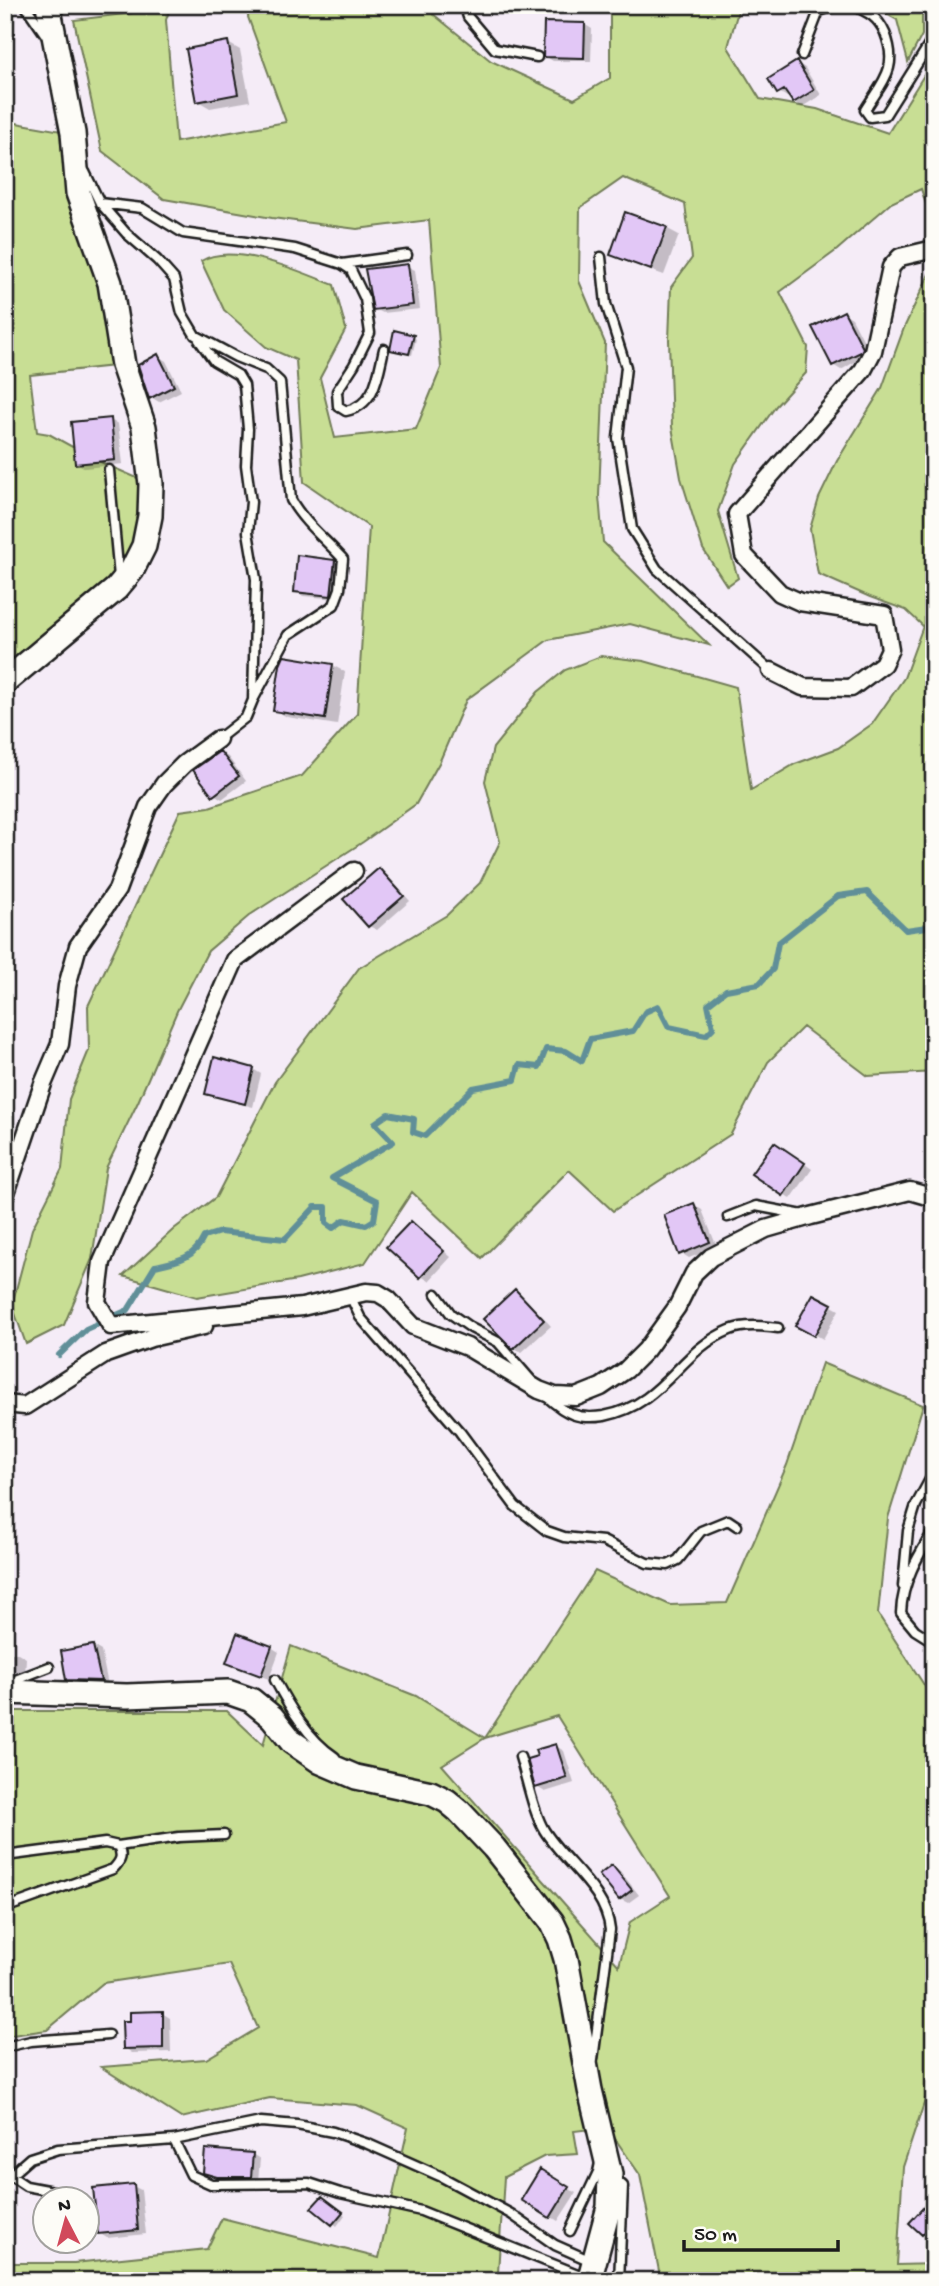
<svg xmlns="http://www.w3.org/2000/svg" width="939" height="2286" font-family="'Gochi Hand',sans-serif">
	<rect width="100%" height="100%" fill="#f5ecf7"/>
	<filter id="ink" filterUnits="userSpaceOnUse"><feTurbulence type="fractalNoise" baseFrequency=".0143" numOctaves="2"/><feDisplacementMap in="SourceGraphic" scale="14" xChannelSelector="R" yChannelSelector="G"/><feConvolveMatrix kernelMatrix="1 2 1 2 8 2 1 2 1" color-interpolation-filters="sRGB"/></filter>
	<g filter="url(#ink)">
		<!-- green -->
		<path fill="#c8de94" stroke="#727d58" stroke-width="2" fill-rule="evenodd" d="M133,5H171L166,20L176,142L286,122L248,17L249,5H422L491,61L574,99L610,78V5H757L738,11L728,47L760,99L817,109L888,133L934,59V228L921,189L891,203L837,250L780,292L808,347L806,373L776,406L735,464L718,511L738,578L727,586L703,549L681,478L672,427L669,340L671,287L692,258L685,204L623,178L580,208L579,281L605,343L599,496L603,542L709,645L630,624L548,640L466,700L439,763L416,804L363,842L250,915L208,951L177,1011L138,1102L106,1168L92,1259L64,1325L26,1344L12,1305L32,1229L62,1169L69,1099L89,1050L88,1006L180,811L209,807L302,776L357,714L369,527L304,482L296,360L266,347L224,310L201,261C232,241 302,272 334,285L346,329L320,378L335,438L416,429L441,368L429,220L357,229L272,218L164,199L102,151L74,20L132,13Z
			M870,5H922V35L908,62L897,20Z
			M5,121L73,133L123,365L30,375L37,432L49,434L96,460L151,484L144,546L5,682Z
			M934,271V1072L868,1076L803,1027L768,1062L731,1134L613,1211L569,1170L482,1258L412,1192L365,1263L298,1280L197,1297L123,1276L174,1229L216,1197L275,1082L359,968L447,915L480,883L500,842L485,781L493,748L538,692L565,670L601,656L644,661L736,687L751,790L795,764L838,748L872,724L904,678L923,626L906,610L870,597L818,574L810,529L819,498L837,461L882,388L904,328L930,272Z
			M822,1363L923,1405L888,1518L878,1614L928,1691L934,1694V2073L903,2167L897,2265L934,2264V2281H661L640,2175L607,2127L574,2131L578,2154L545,2156L504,2177L498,2273L507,2281H5V2263H74L207,2249L222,2218L379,2258L408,2128L357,2105L270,2098L181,2118L101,2067L206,2059L258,2028L229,1964L103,1983L47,2030L5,2036V1711H227L263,1745L291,1646L416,1696L485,1738L595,1571L670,1605L727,1603L787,1465ZM557,1716L670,1896L630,1922L619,1966L442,1765L485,1738Z"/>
		<!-- shadow -->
		<path fill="#0003" d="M584,24L592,29L591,61H553L545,56Z
			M228,43L240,50L250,101L210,108L198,101Z
			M797,63L805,68L821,95L802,107L794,102L789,95L787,97L779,92Z
			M666,228L679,235L664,275L624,261L612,254Z
			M407,266L415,270L420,309L383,313L375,309Z
			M844,313L852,318L870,353L841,370L833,365Z
			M413,337L416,339L412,355L396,351Z
			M158,356L166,361L181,391L159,402L151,397Z
			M110,420L118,424L123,464L85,468L77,463Z
			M334,561L342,566L338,599L303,596L296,591Z
			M332,665L345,672L337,725L287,717L275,710Z
			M220,753L228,757L246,781L222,799L214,794Z
			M379,870L387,875L410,901L377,930L369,926Z
			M253,1069L261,1074L253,1107L215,1097L207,1093Z
			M782,1148L812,1169L791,1199L784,1194Z
			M694,1205L702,1210L717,1247L689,1258L681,1253Z
			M411,1223L451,1257L429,1281L421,1276Z
			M515,1291L523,1296L551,1326L522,1352L514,1348Z
			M814,1296L839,1310L823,1339L798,1325Z
			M93,1646L101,1651L108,1685L76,1684L68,1679Z
			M271,1647L279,1652L269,1679L236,1667Z
			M5,1653H18L26,1658L25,1676L5,1677Z
			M556,1746L564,1751L574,1783L545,1792L537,1787L539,1757Z
			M612,1867L620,1871L639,1895L628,1903L620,1899Z
			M162,2013L170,2018L171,2052L132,2053L125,2048Z
			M252,2154L260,2159L258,2181H227L205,2172Z
			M540,2171L576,2193L558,2221L523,2199Z
			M133,2186L141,2190L146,2234L107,2238L99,2233Z
			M934,2199V2235L931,2238L923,2234Z
			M326,2200L345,2215L337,2226L314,2208Z"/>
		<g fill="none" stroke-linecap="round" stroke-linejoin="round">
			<!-- stream -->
			<path stroke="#608f98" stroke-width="6" d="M59,1355L86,1329L128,1310L155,1266C177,1261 194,1259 204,1237L220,1232L285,1239L315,1207H326V1223L333,1228L344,1220L366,1225L374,1220L377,1201L332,1178L393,1142L375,1123L388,1114L414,1119L413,1132L425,1136L473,1088L515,1080L519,1065L539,1067L546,1049L566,1051L582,1061L590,1039L633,1031L645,1012L658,1006L669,1027L706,1035L713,1028L708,1004L726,990L759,984L773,969L778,943L838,896L867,892L906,930L934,926"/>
		</g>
		<!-- building -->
		<path fill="#e2c7f6" stroke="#1c1c1c" stroke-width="2" d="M544,22L585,23L584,58L543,57Z
			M228,41L238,94L196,102L186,49Z
			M797,61L814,90L793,103L784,90L777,94L768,79Z
			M625,212L667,227L651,270L610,255Z
			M408,264L413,305L373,310L365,269Z
			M844,311L863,348L861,352L832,366L812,327Z
			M394,330L414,335L409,354L390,350Z
			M158,354L174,386L149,399L138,365Z
			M111,418L115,460L75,464L71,422Z
			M297,555L335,560L331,596L294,592Z
			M284,656L333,664L325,719L273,711L280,665Z
			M220,751L239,776L213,796L193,770Z
			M379,868L404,896L368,927L343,899Z
			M214,1057L254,1068L245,1104L205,1094Z
			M774,1142L805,1163L783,1196L751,1174Z
			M694,1203L710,1242L679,1255L664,1215Z
			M411,1221L444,1251L420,1278L386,1247Z
			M515,1289L544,1320L513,1349L483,1319Z
			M813,1294L832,1304L814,1336L795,1326Z
			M237,1633L272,1646L261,1676L226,1663Z
			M93,1645L101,1681L66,1680L61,1651Z
			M556,1744L567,1778L535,1788L527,1759L537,1756L535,1750Z
			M612,1865L632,1890L619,1900L599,1875Z
			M163,2011V2048L123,2049L122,2021H130V2012Z
			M205,2149L253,2153L251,2177H217L203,2173Z
			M540,2169L569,2187L550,2218L521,2200Z
			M134,2184L138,2230L98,2234L93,2188Z
			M322,2196L343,2212L332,2225L311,2208Z
			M934,2196V2222L922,2235L909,2223Z"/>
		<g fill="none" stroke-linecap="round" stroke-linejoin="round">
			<defs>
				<path id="lane" d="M25,5L47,37
					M464,5L468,17L495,49L537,57
					M852,5C868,12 878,17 885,33C899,68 883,81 865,110L870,117L885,115L934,37
					M802,55L819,11L839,5
					M85,172L100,203L126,233L157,260L174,279L182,313L195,335L236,357L266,369L280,382L291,500C304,523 326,540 343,559L340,589L334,605L288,635L253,700
					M100,203L142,208L183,233L295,249L342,264L351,270L365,299L370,333L354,365L337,391L338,406L346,411C376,405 378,374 384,349
					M601,257L606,304L626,367L618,438L632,529L657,569L771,671
					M342,264L407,255
					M199,340L214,361L238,375L244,385L248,429L246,465L251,502L248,532L256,579L253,700L246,717L218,739
					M109,470L119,577
					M728,1217L756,1206L803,1215
					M356,1294L353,1302L360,1317L460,1432L515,1506L547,1531L564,1537L603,1541L647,1563L668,1565L678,1560L701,1531L728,1520L737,1526
					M436,1294L451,1314L471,1328L498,1342L531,1380
					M547,1397C566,1414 578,1420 604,1416C666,1404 678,1351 730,1330C745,1324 762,1326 778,1328
					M934,1530C918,1556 902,1582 901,1613L915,1630L934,1642
					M903,1586L908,1531L916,1505L934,1472
					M275,1680C290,1708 308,1739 335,1757
					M5,1684L49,1667
					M520,1757C527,1779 533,1812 544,1830C565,1864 606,1889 610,1930L593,2060
					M118,1846L179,1837L224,1835
					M5,1856L105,1843L118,1846C123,1856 121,1861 113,1869L5,1908
					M5,2047L31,2041L108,2035
					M174,2140L191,2175L211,2184L309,2183L340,2193L421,2211L580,2275
					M11,2176L26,2186L63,2193L71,2198
					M615,2179L623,2186L619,2281
					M5,2180L30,2158L58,2149L174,2140L261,2122L297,2125L333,2132L368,2144L440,2176L511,2214L555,2245L591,2261
					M570,2231L598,2172L600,2163"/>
				<path id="street" d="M771,671L803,687L851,688L883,664L890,649L884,615L800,602L780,593L744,555L737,514L863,370L873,351L891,267L900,257L934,249
					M354,871L235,960L102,1262L97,1302L111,1326L302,1307L366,1292L378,1293L388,1299L413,1326L467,1347L539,1390L555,1396L576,1397L601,1387L626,1370L646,1350L677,1307L694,1273L711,1257L766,1229L811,1216L910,1191L934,1198
					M5,1196L43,1084L60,1044L67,986L78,946L117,890L148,807L164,784L184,764L218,739
					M5,1404L25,1406L106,1354L151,1338L204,1326"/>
				<path id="secondary" d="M5,682L116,589L132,570L144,546L150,516L151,484L144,427L123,365L110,283L78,193L73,133L48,5
					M5,1692L127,1696L228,1692L251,1700L272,1717L292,1742L321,1762L356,1777L431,1793L447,1801L459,1811L494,1848L552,1922L560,1939L566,1959L590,2090L610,2174L609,2207L589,2281"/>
			</defs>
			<!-- lane casing -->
			<use href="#lane" stroke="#1c1c1c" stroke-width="13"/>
			<!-- street casing -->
			<use href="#street" stroke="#1c1c1c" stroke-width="21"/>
			<!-- secondary casing -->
			<use href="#secondary" stroke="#1c1c1c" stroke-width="28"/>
			<!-- lane -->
			<use href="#lane" stroke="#fdfcf7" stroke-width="8"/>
			<!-- street -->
			<use href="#street" stroke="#fdfcf7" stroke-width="16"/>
			<!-- secondary -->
			<use href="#secondary" stroke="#fdfcf7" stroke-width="23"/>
		</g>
	</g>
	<!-- margin -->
	<rect width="939" height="2286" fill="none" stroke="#fdfcf7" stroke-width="28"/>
	<rect x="14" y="14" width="911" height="2258" fill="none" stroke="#1c1c1c" stroke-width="2.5" filter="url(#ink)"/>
	<!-- north arrow -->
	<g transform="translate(66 2220) rotate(354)"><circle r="33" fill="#fdfcf7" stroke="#a3a29f" stroke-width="2"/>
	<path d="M0-5L12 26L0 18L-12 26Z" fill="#d1495b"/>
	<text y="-10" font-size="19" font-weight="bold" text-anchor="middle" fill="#1c1c1c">N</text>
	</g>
	<!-- scale -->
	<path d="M684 2240v10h154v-10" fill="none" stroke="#1c1c1c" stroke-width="3.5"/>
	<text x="694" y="2240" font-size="21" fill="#1c1c1c" stroke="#fdfcf7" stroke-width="5" paint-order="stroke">50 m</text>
</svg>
